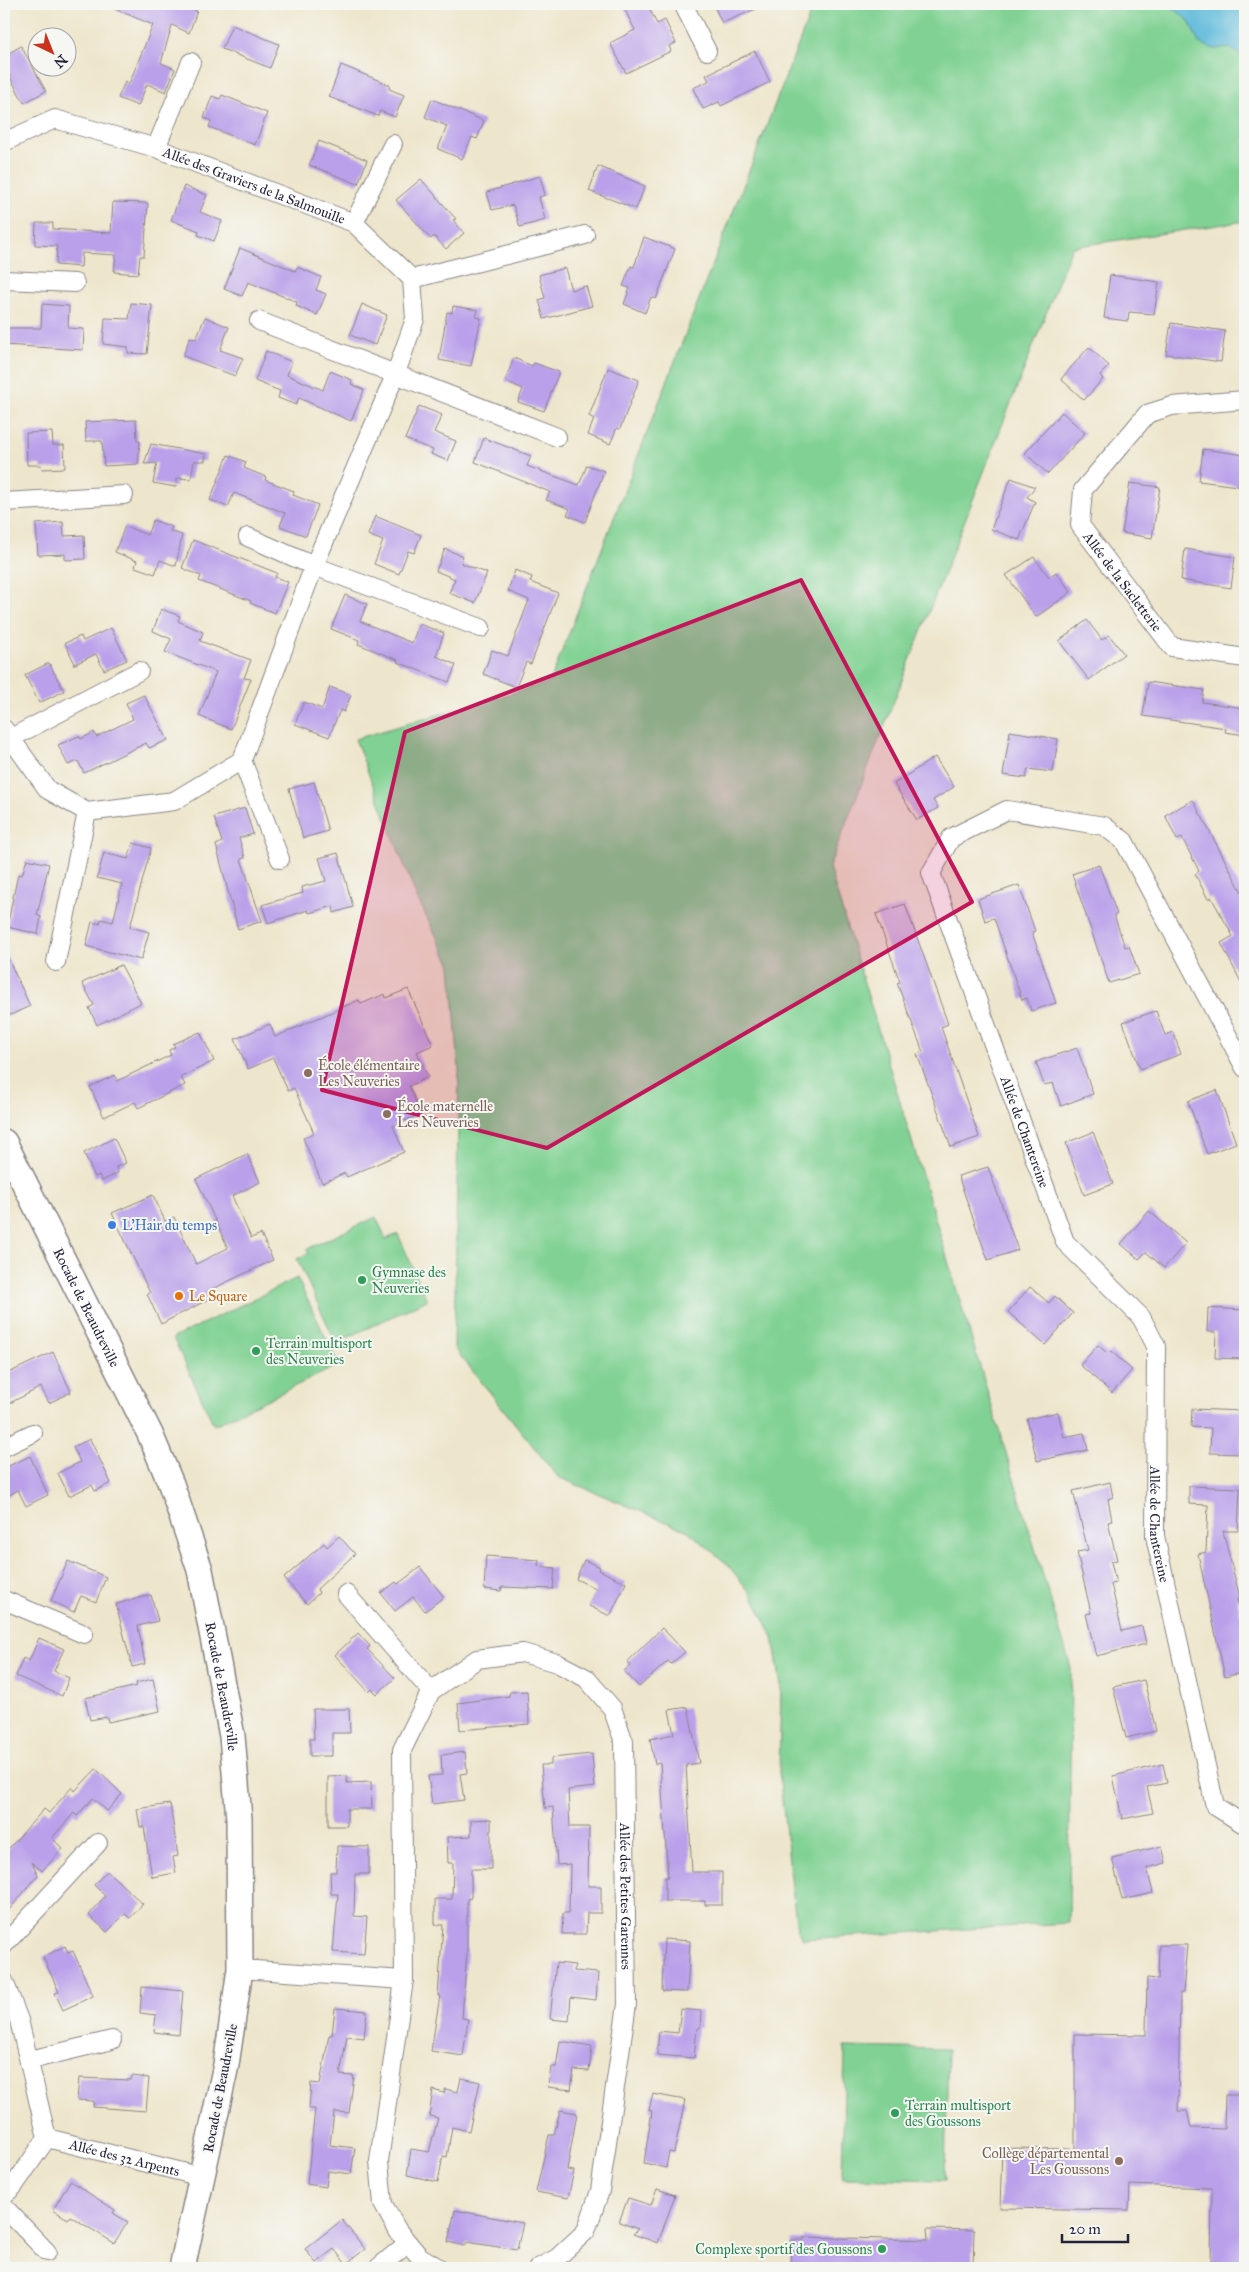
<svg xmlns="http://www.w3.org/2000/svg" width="1249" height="2272" font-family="'IM FELL Great Primer',serif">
	<rect width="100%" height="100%" fill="#f6f6f2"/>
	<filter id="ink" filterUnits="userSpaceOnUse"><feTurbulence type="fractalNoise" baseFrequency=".02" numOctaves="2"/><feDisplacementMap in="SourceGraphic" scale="10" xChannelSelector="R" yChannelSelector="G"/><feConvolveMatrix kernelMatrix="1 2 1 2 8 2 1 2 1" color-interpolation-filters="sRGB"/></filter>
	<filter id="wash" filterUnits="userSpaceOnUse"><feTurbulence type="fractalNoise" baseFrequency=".0096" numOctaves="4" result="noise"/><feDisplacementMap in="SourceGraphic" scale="20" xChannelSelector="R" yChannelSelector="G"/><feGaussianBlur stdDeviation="1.12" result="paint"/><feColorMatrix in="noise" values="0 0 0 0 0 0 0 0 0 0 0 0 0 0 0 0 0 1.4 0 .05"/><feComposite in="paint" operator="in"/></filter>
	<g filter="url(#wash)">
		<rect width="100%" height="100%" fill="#eee6cc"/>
		<!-- green -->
		<path fill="#80d193" stroke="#517a67" d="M814,4H1245V221L1072,247L829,867L1071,1668L1069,1923L803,1939L797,1931L779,1772L781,1686L773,1637L753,1596L727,1564L688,1531L558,1477L454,1348L459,1070L451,965L417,898L355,739L550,682Z
			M376,1217L386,1239L398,1234L427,1300L336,1343L297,1259L309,1253L307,1249Z
			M297,1278L339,1365L214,1425L173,1338Z
			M845,2047L948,2049L945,2180L842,2178Z"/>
		<!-- water -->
		<path fill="#5cb9da" stroke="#3f6e8a" d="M1169,4H1245V57L1230,48L1215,49L1199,43L1189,21Z"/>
		<g id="blocks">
			<!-- building -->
			<path fill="#baa0ea" d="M103,4H180L197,11L189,33L172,25L161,63L175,69L166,92L147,84L138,106L118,98L125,82L129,84L153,25Z
				M622,4H647L657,24L665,20L676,43L669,46L671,51L626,73L610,43L635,30Z
				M713,4H768L722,23Z
				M232,25L279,44L270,68L222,49Z
				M21,46L46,91L24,103L4,66V56Z
				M755,51L770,82L721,106L719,102L703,109L693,88L709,81L706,75Z
				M341,65L390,85L389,89L404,95L395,117L380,111L378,116L329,97Z
				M222,95L267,113L255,145L209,127L211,121L204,118L212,96L220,99Z
				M432,99L484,121L477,139L472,137L462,159L438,149L447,126L425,117Z
				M319,141L367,160L358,184L309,165Z
				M598,166L645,186L636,209L589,191Z
				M540,176L545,195L539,197L545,220L520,227L513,205L492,210L487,192Z
				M421,179L456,219L453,220L464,233L446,249L434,236L431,239L396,200Z
				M184,186L207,195L200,212L222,221L214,241L198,235L199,231L171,220Z
				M113,202L148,203L144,256H140L138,274L114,272L116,255L82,253L81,267L56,265L57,246L35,245L36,223H53V229L111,233Z
				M644,237L675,249L656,299L651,297L645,313L624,304L630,288L623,286L631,266L634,267Z
				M240,248L295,271L297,267L321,277L316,290L326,294L317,315L296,306L297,302L248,282L242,296L224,289Z
				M565,268L571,290L586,286L592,306L544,319L539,300L545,298L539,275Z
				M1110,275L1159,282L1154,314L1129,312L1128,321L1104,318Z
				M131,303L152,305L147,354L128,353V347L103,344L105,318L129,319Z
				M42,304L69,306L68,328L84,329L83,350L4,345V328H41Z
				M362,304L387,315L375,345L350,335Z
				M453,306L478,310L476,317L481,318L471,366L439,360L447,312L452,313Z
				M205,317L229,327L220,350L243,358L235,376L183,356L190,337L196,339Z
				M1171,323L1225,331L1221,362L1166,354Z
				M1089,347L1109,366L1100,375L1103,379L1084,400L1061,379Z
				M266,351L292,362L287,375L323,390L330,371L352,380L351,384L364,390L351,421L299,398L296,405L278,398L280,391L255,381Z
				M514,358L532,366L534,363L559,372L544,411L518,402L523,389L505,381Z
				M608,368L639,380L620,429L617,428L610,444L588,435L594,419L589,416Z
				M419,406L442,415L434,432L456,441L448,461L431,454L433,450L405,439Z
				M1062,412L1085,433L1048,474L1025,453Z
				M136,420L137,441H140L138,464L104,466L102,441H86L85,422Z
				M52,432L53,445H64L65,468L42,469L41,465H27L26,433Z
				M484,438L531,456L527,466L579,485L587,465L604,471L585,522L567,515L570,509L546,500L550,492L475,462Z
				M151,444L206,454L205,461H194L191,479L177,478L176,487L153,483L157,463L144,464Z
				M1203,449L1245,455V487L1199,481Z
				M228,455L246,462L244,468L266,477L265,480L294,491L293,495L318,505L306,536L280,526L285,513L234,493L228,507L210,500Z
				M1011,478L1035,487L1027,497L1035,502L1019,540L991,529Z
				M1130,483L1160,487L1152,538L1122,533Z
				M375,516L421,535L414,553L408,551L399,574L374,564L383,541L368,535Z
				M153,520L172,527L170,531L182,535L176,566L160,560L155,574L135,567L137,561L115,552L125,526L147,535Z
				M63,522L64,536L84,535L85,559L65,560V554L38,555L36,524Z
				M193,540L277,573L275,577L288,582L275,613L250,603L251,601L199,581L201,576L182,568Z
				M445,549L463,556L461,563L487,573L475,603L449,593L455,579L436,571Z
				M1185,549L1235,557L1231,588L1181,580Z
				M1034,557L1049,577L1056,572L1071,592L1036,617L1006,575Z
				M515,570L532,577L530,582L558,593L531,664L526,662L516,687L483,674L492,650L508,656L529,600L508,591Z
				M345,595L367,604L360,621L412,643L419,624L444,633L436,656L456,665L449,682L397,662L398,660L358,644L359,640L331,629Z
				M161,609L180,616L178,621L203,632L200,641L251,660L244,678L251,679L231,729L199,716L216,672L165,652L171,639L153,631Z
				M1087,620L1102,640L1109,635L1124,654L1089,680L1059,641Z
				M111,628L127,660L104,670L96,654L73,665L74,662L65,643L81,636L83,641Z
				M49,663L64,691L39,703L25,675Z
				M1148,682L1204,690L1202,702L1245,708V735L1225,732L1226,728L1143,716Z
				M330,687L351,695L344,712L340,710L329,737L295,724L304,702L322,709Z
				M144,695L168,740L149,748L146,743L84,773L78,761L68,765L58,745L79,736L81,739L94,732L96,737L133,719L126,703Z
				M1010,731L1058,739L1053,772L1028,769L1026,778L1003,775Z
				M935,757L954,787L933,800L938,808L917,820L894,784Z
				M314,782L328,831L303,838L289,789Z
				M1193,800L1245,898V990L1221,943L1233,936L1211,897L1208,899L1195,874L1199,871L1182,838L1177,840L1165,815Z
				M245,808L253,834L239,838L245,858L241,859L262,921L238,929L216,845L222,842L214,817Z
				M133,843L151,848L130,927L149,932L141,960L86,946L92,922L100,924L101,919L113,922L122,884L97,878L104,853L128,859Z
				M338,853L353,907L334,913L333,906L309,913L308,910L268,923L262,905L303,893L302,887L326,881L319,858Z
				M27,859L49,864L37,915L41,917L38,934L7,927L18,874L22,875Z
				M1099,865L1117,914L1114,915L1125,947L1129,946L1139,974L1109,983L1072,874Z
				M1019,885L1035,931L1032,932L1056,1003L1031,1011L1027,998L1022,1000L994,918L985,921L978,899Z
				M905,904L948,1024L941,1027L979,1137L951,1147L917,1054L923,1052L897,983L900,982L876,914Z
				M4,950L30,1006L4,1018Z
				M121,965L141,1003L97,1025L89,1008L94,1005L82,983Z
				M408,989L433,1045L417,1052L428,1077L409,1086L421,1114L393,1126L404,1152L347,1177L345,1173L322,1183L303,1138L314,1133L294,1088L288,1091L273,1058L248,1069L235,1039L270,1024L275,1037L359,1000L361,1004L385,994L386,998Z
				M1156,1011L1165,1035L1173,1032L1181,1054L1140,1069L1123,1022Z
				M200,1032L214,1061L181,1077L185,1085L138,1108L135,1102L104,1117L90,1087L115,1075L117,1081L171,1055L169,1050L175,1047L173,1044Z
				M1077,1048L1093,1094L1061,1106L1053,1083L1044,1085L1036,1062Z
				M1217,1090L1236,1143L1207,1154L1188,1101Z
				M1093,1132L1113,1184L1084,1195L1066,1143Z
				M114,1138L126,1163L116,1167L118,1173L102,1181L99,1175L95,1177L84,1153Z
				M247,1154L260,1182L232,1196L251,1238L261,1234L273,1260L208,1291L211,1298L161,1324L147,1294L150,1293L112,1213L153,1195L165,1221L174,1217L196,1264L228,1248L196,1179Z
				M988,1167L1018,1250L988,1260L958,1176Z
				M1149,1211L1186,1243L1164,1268L1146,1252L1139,1259L1121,1244Z
				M1030,1287L1049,1303L1055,1296L1073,1313L1045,1345L1008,1312Z
				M1208,1308L1245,1310V1359L1215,1358L1216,1332H1207Z
				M1098,1345L1108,1354L1111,1351L1132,1370L1112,1393L1080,1365Z
				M53,1352L71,1392L49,1403L41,1387L4,1406V1375Z
				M1192,1409L1243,1411L1241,1454L1210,1453L1211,1428L1191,1427Z
				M1058,1412L1064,1437L1084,1433L1088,1450L1037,1461L1027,1419Z
				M90,1439L111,1483L95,1491L92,1485L69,1496L58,1473L80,1462L73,1447Z
				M30,1456L48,1495L26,1506L18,1490L4,1498V1468Z
				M1110,1482L1113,1497L1108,1499L1112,1521L1108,1522L1117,1560L1111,1562L1116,1583L1111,1584L1122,1631L1142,1626L1146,1644L1096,1656L1086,1614L1091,1613L1077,1552L1088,1550L1073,1491Z
				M1189,1486L1240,1488L1238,1531H1223L1240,1598L1237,1599L1245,1632V1672L1225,1677L1198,1554L1206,1552L1208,1505L1189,1504Z
				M339,1536L355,1554L317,1589L319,1593L307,1604L284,1578L324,1543L327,1547Z
				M486,1556L539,1560L538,1566L555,1568L553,1589L502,1587L501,1591L484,1589Z
				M584,1560L600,1567L599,1570L626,1583L610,1616L589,1606L596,1589L576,1579Z
				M68,1561L106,1577L96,1602L81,1596L74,1612L51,1601Z
				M420,1567L444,1597L425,1611L413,1597L395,1611L381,1593L396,1582L398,1584Z
				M151,1595L158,1621L138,1626L145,1664L132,1667L116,1604Z
				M662,1628L685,1652L671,1664L668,1661L639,1687L624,1671L630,1666L627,1662Z
				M358,1633L370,1646L367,1649L395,1678L377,1694L372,1689L369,1692L335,1655Z
				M39,1638L64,1649L54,1671L69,1678L62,1696L16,1676L23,1658L29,1661Z
				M153,1679L160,1711L108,1722L107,1717L90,1720L85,1698L137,1686L136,1683Z
				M1144,1680L1156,1731L1126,1738L1113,1687Z
				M527,1691L529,1724L460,1730L458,1703L509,1696L510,1692Z
				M688,1707L699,1763L686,1765L692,1872H722V1905H705V1901H665V1877H668L660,1763L655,1764L650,1739L674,1734L669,1710Z
				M313,1709H349L350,1733H332V1756H310V1739H314Z
				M465,1752L467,1773L460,1774L464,1800L432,1804L428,1776L442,1775L441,1755Z
				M592,1754L595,1787L568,1790L570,1827H589L588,1886H601V1913H587L586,1934H562L563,1913H569L570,1864L557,1865L553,1807L545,1808L541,1765H551V1758Z
				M1163,1764L1167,1783L1147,1787L1153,1813L1122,1819L1113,1776Z
				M96,1769L122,1794L107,1811L93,1798L77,1816L74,1813L52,1838L63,1849L42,1871L32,1862L38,1875L4,1916V1854L44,1809L49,1813L72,1787L75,1791Z
				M347,1776V1783L371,1782L372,1809H347V1826H328V1777Z
				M170,1804L178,1856L173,1857L176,1873L152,1877L144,1827H140L137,1809Z
				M491,1819V1869H471V1898L467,1899V1951L462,2018L468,2019L463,2056L431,2051L440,1996H438L443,1925H435V1899H452L453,1863H448L447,1837L471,1836V1820Z
				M337,1846L369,1847V1874H355L354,1916L367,1917L364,1954L333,1952L338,1894H331L330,1872H336Z
				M1162,1846L1166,1863L1147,1868L1153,1893L1122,1900L1112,1858Z
				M107,1871L143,1904L130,1918L125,1914L107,1932L89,1915L105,1896L94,1885Z
				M664,1939L690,1941L687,1992L662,1991Z
				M1159,1945H1187L1183,1993H1180L1178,2111H1187L1191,2128L1224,2129L1225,2095H1245V2268H1211L1212,2188L1130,2185L1129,2210L1000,2208L1002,2148L1075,2149V2034L1146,2035L1147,1978L1158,1979Z
				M65,1946L68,1953L73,1951L93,1996L63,2010L55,1993L59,1992L43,1957Z
				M556,1963L575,1965L574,1971L598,1973L596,2000L571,1997L569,2021L550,2019Z
				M142,1987L183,1991L179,2035L154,2032L156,2015L140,2013Z
				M335,2008L367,2011L364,2038L347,2036L340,2075L354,2076L349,2113L334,2112L330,2145L355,2148L351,2174L328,2171L326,2187L307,2184L315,2109H309L311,2083L320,2084L329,2035H332Z
				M681,2009L701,2011L700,2028H697L694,2058L657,2055L659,2031L678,2033Z
				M560,2041L592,2046L589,2071L574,2070L571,2090L548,2087L551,2067H556Z
				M132,2076L149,2078L146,2111L93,2107L94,2101L77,2100L79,2078L131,2080Z
				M461,2078L480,2082L469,2131L452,2127L447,2157L443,2156L438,2182L407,2175L411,2149L429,2152L438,2118L429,2116L433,2090L444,2093L445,2089L458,2092Z
				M653,2094L685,2100L674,2153L669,2152L666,2168L644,2163L652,2111L649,2110Z
				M560,2110L577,2113L567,2170L574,2171L568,2198L536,2192L549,2135H554Z
				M70,2181L115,2210L113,2213L128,2222L114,2243L70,2216L68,2219L53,2210Z
				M657,2189L675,2195L658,2243L633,2234L638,2229L619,2222L628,2198L651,2205Z
				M455,2210L523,2223L517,2250L467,2242L465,2246L448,2242Z
				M342,2220L365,2249L346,2264L334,2249L316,2263L305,2249Z
				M927,2229L974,2230L973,2268H790L791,2240H804V2237L928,2240Z"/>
		</g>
	</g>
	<g filter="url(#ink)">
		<use href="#blocks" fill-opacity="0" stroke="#888484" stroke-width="1"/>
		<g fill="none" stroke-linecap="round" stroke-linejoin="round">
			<defs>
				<g id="street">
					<path d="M683,4L707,51"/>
					<path id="s1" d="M4,142L55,119L156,148L354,223L412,279L415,319L396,373L314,566L242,760L174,801L87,812L48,790L4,729"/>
					<path d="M156,148L191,62"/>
					<path d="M354,223L393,144"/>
					<path d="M412,279L585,235"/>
					<path d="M4,280L75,283"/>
					<path d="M259,321L557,437"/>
					<path id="s2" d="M1245,400L1172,406L1147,414L1083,490L1080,525L1172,647L1245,658"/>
					<path d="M4,502L124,495"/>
					<path d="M248,537L314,566L481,628"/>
					<path d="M9,739L139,671"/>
					<path d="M242,760L280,859"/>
					<path d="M56,962L87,812"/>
					<path id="s3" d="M1245,1068L1124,841L1104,826L1007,810L951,838L931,873L1065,1242L1141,1317L1156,1346L1155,1536L1215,1806L1242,1823L1245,1822"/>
					<path d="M4,1447L33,1433"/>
					<path d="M346,1594L431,1691"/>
					<path d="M4,1600L84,1634"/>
					<path d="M4,1945L98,1843"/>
					<path d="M240,1969L404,1980"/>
					<path d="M4,1981L19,2020L47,2138L13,2187L4,2195"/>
					<path d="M30,2060L112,2040"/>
					<path id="s4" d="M47,2138L202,2177"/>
					<path d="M4,2207L47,2252"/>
					<path d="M378,2268L408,2243"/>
					<path id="s5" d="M439,2268L419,2256L398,2231L383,2204L379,2161L404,1980L402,1750L431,1691L477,1659L523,1653L557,1663L586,1678L612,1708L624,1742L627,2004L600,2191L586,2231L557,2258L538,2268"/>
				</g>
				<g id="secondary">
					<path id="s6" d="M4,1142L150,1434L171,1484L200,1570L232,1736L239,1819L240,1969L226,2065L182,2268"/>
				</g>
			</defs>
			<!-- street casing -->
			<use href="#street" stroke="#888484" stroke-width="20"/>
			<!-- secondary casing -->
			<use href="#secondary" stroke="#888484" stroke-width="28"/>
			<!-- street -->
			<use href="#street" stroke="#fff" stroke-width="18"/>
			<!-- secondary -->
			<use href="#secondary" stroke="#fff" stroke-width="25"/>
		</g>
	</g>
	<!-- marked area -->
	<path fill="#c2185b" fill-opacity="0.2" stroke="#c2185b" stroke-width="4" stroke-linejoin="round" d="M801,580L972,902L547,1148L322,1090L405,732Z"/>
	<!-- markers -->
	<g fill="#8d6e63" stroke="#f6f6f2" stroke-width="2">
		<circle cx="308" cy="1073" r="5"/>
		<circle cx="387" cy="1114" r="5"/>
		<circle cx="1119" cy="2161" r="5"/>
	</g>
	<circle fill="#3f7fe0" stroke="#f6f6f2" stroke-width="2" cx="112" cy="1225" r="5"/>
	<g fill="#2e9e5b" stroke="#f6f6f2" stroke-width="2">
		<circle cx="362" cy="1280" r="5"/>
		<circle cx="256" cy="1351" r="5"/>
		<circle cx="895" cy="2113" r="5"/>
		<circle cx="882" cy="2249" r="5"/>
	</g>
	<circle fill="#e8710a" stroke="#f6f6f2" stroke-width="2" cx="179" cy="1296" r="5"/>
	<g text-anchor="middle" stroke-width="4" stroke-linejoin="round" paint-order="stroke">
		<!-- street labels -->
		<g font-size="14" fill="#22223b" stroke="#f6f6f2">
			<text dy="5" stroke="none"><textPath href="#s1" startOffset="266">Allée des Graviers de la Salmouille</textPath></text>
			<text dy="5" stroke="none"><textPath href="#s2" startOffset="305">Allée de la Sacletterie</textPath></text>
			<text dy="5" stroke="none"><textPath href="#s3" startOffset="759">Allée de Chantereine</textPath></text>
			<text dy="5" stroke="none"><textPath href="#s6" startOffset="185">Rocade de Beaudreville</textPath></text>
			<text dy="5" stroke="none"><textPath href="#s3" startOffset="1194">Allée de Chantereine</textPath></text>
			<text dy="5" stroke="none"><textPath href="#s6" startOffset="590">Rocade de Beaudreville</textPath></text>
			<text dy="5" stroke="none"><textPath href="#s5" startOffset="1009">Allée des Petites Garennes</textPath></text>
			<text transform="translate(220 2088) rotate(-79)" y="5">Rocade de Beaudreville</text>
			<text dy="5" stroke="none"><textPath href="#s4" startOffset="80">Allée des 32 Arpents</textPath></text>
		</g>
		<!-- education labels -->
		<g font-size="14" fill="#785e54" stroke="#f6f6f2" text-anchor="start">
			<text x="318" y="1070">École élémentaire<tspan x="318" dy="16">Les Neuveries</tspan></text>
			<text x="397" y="1111">École maternelle<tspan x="397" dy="16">Les Neuveries</tspan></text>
			<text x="1109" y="2158" text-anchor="end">Collège départemental<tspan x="1109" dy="16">Les Goussons</tspan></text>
		</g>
		<!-- shop labels -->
		<g font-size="14" fill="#366cbe" stroke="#f6f6f2" text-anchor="start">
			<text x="122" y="1230">L'Hair du temps</text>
		</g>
		<!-- leisure labels -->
		<g font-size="14" fill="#27864d" stroke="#f6f6f2" text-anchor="start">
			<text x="372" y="1277">Gymnase des<tspan x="372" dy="16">Neuveries</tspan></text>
			<text x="266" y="1348">Terrain multisport<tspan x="266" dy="16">des Neuveries</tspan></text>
			<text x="905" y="2110">Terrain multisport<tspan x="905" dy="16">des Goussons</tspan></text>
			<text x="872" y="2254" text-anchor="end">Complexe sportif des Goussons</text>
		</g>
		<!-- food labels -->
		<g font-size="14" fill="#c56008" stroke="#f6f6f2" text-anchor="start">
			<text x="189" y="1301">Le Square</text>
		</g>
	</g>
	<!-- margin -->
	<rect width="1249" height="2272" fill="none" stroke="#f6f6f2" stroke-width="20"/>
	<!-- north arrow -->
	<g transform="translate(52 52) rotate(137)"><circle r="24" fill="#f6f6f2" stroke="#a1a1a9"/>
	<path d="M0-4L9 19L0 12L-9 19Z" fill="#c8321e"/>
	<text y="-8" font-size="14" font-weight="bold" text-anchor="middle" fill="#22223b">N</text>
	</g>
	<!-- scale -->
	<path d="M1062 2234v8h66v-8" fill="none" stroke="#22223b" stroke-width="2.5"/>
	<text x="1069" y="2234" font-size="15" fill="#22223b" stroke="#f6f6f2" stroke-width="4" paint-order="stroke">20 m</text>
</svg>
